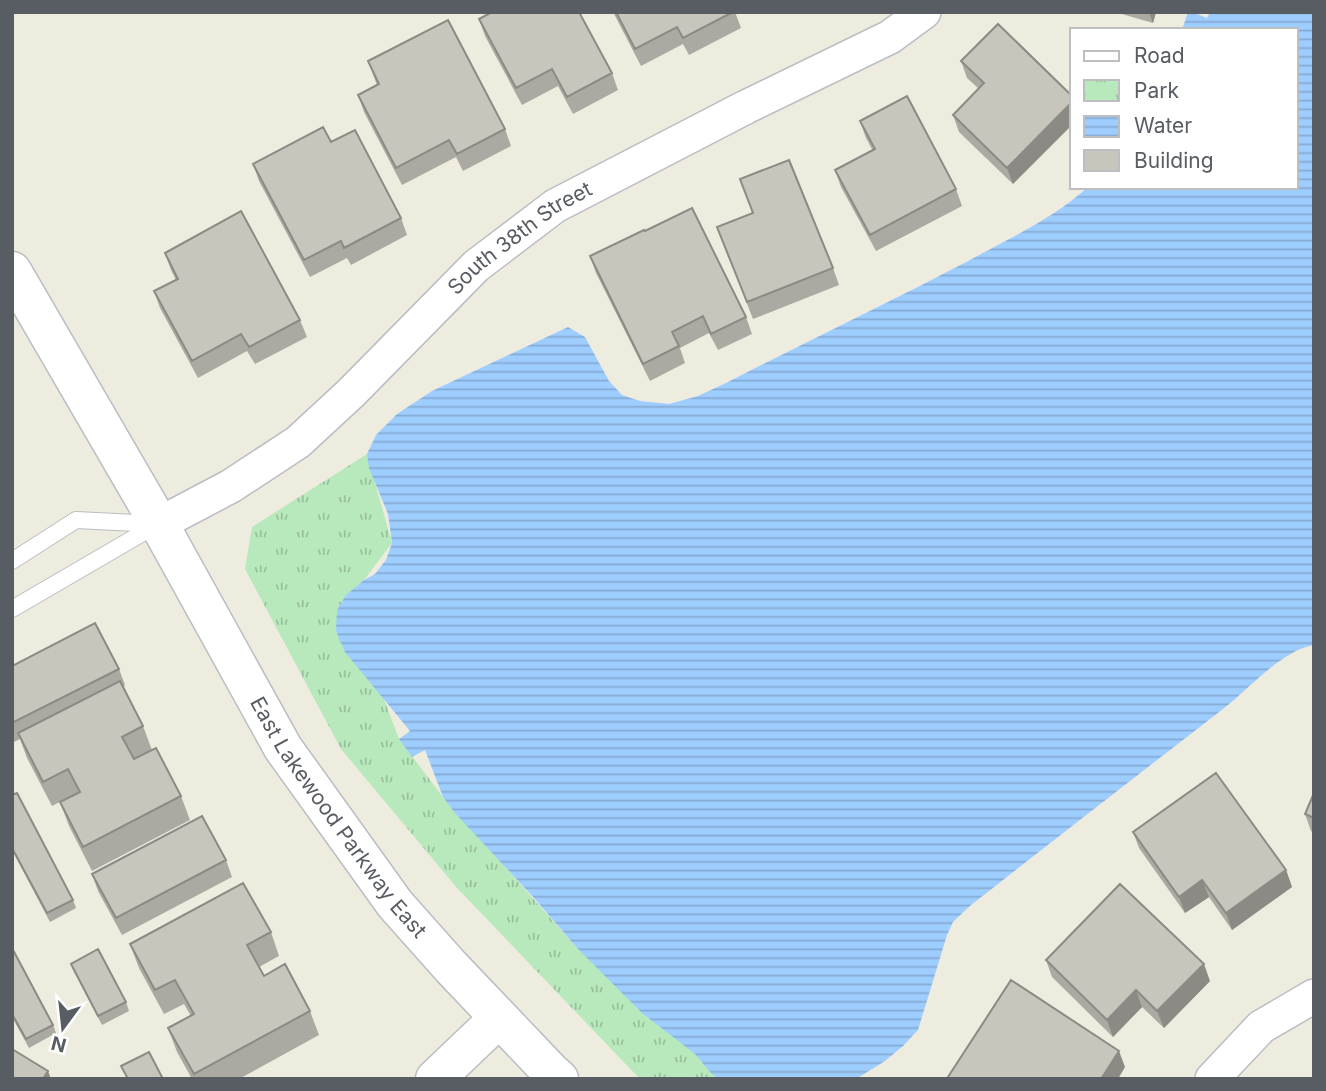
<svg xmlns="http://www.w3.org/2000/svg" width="1326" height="1091" font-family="Inter,sans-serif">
	<defs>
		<pattern id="park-tufts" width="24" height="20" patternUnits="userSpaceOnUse" patternTransform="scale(1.75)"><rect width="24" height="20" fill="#b8e9bc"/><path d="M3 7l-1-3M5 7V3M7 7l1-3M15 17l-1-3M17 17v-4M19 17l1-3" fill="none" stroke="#98c09c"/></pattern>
		<pattern id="water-rules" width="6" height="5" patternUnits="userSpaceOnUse" patternTransform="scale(1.75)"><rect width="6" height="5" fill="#9ecdff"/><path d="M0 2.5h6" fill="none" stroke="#84aad2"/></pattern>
	</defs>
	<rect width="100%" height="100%" fill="#eeecdf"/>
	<!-- park -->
	<path fill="url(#park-tufts)" d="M367,454L392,543L364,580L346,595L336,631L384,699L399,739L443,797L577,948L726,1079L639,1078L457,888L341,749L245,569L252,527Z"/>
	<!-- water -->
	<path fill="url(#water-rules)" d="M1188,12H1192L1207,18L1210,12H1314V645C1282,650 1249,689 1223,709C1139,774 1055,839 971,905L953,922L947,935L918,1030L903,1046L885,1061L856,1079H719L711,1073L695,1054L642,1013L577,948L534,898L455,813L443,797L425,750L412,757L399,739L410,731L345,652L336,631L337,610L346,595L364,580L375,574L386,560L392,543L388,514L369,468L367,454L376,435L397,414L432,391L568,327L585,337L609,381L622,395L640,401L669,404L698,396L728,382C808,341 890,302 970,260C1010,238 1054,218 1088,187H1296V30H1182Z"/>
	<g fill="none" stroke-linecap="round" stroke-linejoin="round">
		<defs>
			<path id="service" d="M12,561L76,520L156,524
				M12,609L158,524"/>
			<g id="minor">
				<path id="s1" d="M159,524L231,486L298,442L351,393L476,266L555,206L746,107L890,37L924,12"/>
				<path d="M1212,1079L1261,1027L1314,996"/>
			</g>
			<g id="tertiary">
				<path id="s2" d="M12,271L159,524L283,748L395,904L451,967L551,1072L559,1079"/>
				<path d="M435,1079L499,1018"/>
			</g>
		</defs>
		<!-- service casing -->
		<use href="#service" stroke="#babdc3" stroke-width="18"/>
		<!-- minor casing -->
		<use href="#minor" stroke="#babdc3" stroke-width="36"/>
		<!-- tertiary casing -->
		<use href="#tertiary" stroke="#babdc3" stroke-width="41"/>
		<!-- service -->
		<use href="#service" stroke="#fff" stroke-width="16"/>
		<!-- minor -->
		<use href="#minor" stroke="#fff" stroke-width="33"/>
		<!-- tertiary -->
		<use href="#tertiary" stroke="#fff" stroke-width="38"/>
	</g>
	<!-- wall -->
	<path fill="#aca9a2" d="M613,12H735L741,28L689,55L683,44L641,66Z
		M1115,12H1156L1153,23Z
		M479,19L612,73L618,90L573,114L558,86L522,105L485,36Z
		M998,24L1013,184L959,132L953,115L979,89L967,78L961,61Z
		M368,61L505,129L511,146L463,171L456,157L402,185L364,112L358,95L377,85Z
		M860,121L956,189L962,206L876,251L841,187L835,170L873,151L866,138Z
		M331,142L401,218L407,235L351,265L347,258L310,277L259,181L253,164Z
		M740,179L833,268L839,285L753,319L717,227L753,213Z
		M165,253L300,320L307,337L255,364L247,351L198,378L160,308L154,291L176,280L171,270Z
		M590,256L746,317L752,334L718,350L709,333L680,348L685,363L650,381L596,273Z
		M12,666L119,669L125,685L123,687L143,726L152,750L181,796L190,820L92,871L69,826L60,802L76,793L52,806L27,758L20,739L12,743Z
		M1314,793V833L1311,831L1305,814Z
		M12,795L73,900L76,908L50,922L12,850Z
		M1133,832L1286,870L1292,887L1232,930L1209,897L1185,913L1139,848Z
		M226,860L232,877L122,935L98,891L92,874Z
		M271,932L279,956L259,967L264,976L310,1011L319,1035L239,1079H192L177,1052L168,1028L191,1016L184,1004L164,1014L139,968L130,944Z
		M12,948L53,1025L56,1033L29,1048L12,1017Z
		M1046,960L1210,981L1164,1028L1142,1007L1113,1037L1052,977Z
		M71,964L126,1002L129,1011L102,1025L74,972Z"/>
	<!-- shaded-wall -->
	<path fill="#8c8a84" d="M1149,12H1156L1153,23Z
		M1072,102V125L1013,184L1007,168Z
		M1286,870L1292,887L1232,930L1226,913Z
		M1202,880L1209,897L1185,913L1179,897Z
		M1204,964L1210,981L1164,1028L1157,1011Z
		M1136,990L1142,1007L1113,1037L1107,1020Z
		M1119,1051L1125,1067L1118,1079H1101Z
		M48,1071L51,1079H43Z"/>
	<!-- building -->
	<path fill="#c8c5bc" stroke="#8c8a84" stroke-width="2" d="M492,12H579L612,73L567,97L552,69L516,88L479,19Z
		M616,12H733L683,38L677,27L635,49Z
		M448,20L505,129L457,154L449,140L396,168L358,95L379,84L368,61Z
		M998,24L1072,96V102L1007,168L953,115L984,83L961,61Z
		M907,96L956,189L870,235L835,170L875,149L860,121Z
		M323,127L331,142L355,130L401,218L344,248L341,241L304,260L253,164Z
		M789,160L833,268L747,302L717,227L753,213L740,179Z
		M692,208L746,317L711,334L703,316L672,332L679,346L643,364L590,256L644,230L645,231Z
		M241,211L300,320L249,347L241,334L192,361L154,291L178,279L165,253Z
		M95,623L119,669L12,723V666Z
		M120,681L143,726L122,737L134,759L156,748L181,796L83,847L60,802L80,792L68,769L43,782L18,733Z
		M1216,773L1286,870L1226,913L1202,880L1179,897L1133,832Z
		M17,793L73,900L47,913L12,848V795Z
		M1314,793V818L1305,814Z
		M202,816L226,860L116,918L92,874Z
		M243,883L271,932L247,945L264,976L285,964L310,1011L194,1074L168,1028L194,1014L175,980L155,990L130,944Z
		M1120,884L1204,964L1157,1011L1136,990L1107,1020L1046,960Z
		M12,948L53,1025L26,1039L12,1014Z
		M98,949L126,1002L98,1016L71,964Z
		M1011,980L1119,1051L1101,1079H951L948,1077Z
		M12,1049L48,1071L43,1079H12Z
		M149,1052L163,1079H128L121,1066Z"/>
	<g text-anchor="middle" stroke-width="5" stroke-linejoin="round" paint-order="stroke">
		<!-- street labels -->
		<g font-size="21" fill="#585c63" stroke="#fff">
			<text dy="7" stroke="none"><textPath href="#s1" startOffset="464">South 38th Street</textPath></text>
			<text dy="7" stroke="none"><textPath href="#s2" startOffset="637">East Lakewood Parkway East</textPath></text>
		</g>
	</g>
	<!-- border -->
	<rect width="1326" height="1091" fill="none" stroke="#585c63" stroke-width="28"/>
	<!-- legend -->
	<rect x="1070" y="28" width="228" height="161" fill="#ffffff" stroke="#bcbec1" stroke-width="2"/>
	<rect x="1084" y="51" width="35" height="10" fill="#ffffff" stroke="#bcbec1" stroke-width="2"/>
	<text x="1134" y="63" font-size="21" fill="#585c63">Road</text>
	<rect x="1084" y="80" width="35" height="21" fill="url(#park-tufts)" stroke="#bcbec1" stroke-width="2"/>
	<text x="1134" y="98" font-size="21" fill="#585c63">Park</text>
	<rect x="1084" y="116" width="35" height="21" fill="url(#water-rules)" stroke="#bcbec1" stroke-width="2"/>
	<text x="1134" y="133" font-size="21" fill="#585c63">Water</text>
	<rect x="1084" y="150" width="35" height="21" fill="#c8c5bc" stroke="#bcbec1" stroke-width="2"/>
	<text x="1134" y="168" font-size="21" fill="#585c63">Building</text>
	<!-- north arrow -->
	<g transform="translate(63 1028) rotate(195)" stroke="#ffffff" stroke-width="5" paint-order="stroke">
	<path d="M0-5L12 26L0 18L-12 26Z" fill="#585c63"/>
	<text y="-10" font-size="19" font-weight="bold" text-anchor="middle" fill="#585c63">N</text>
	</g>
</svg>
